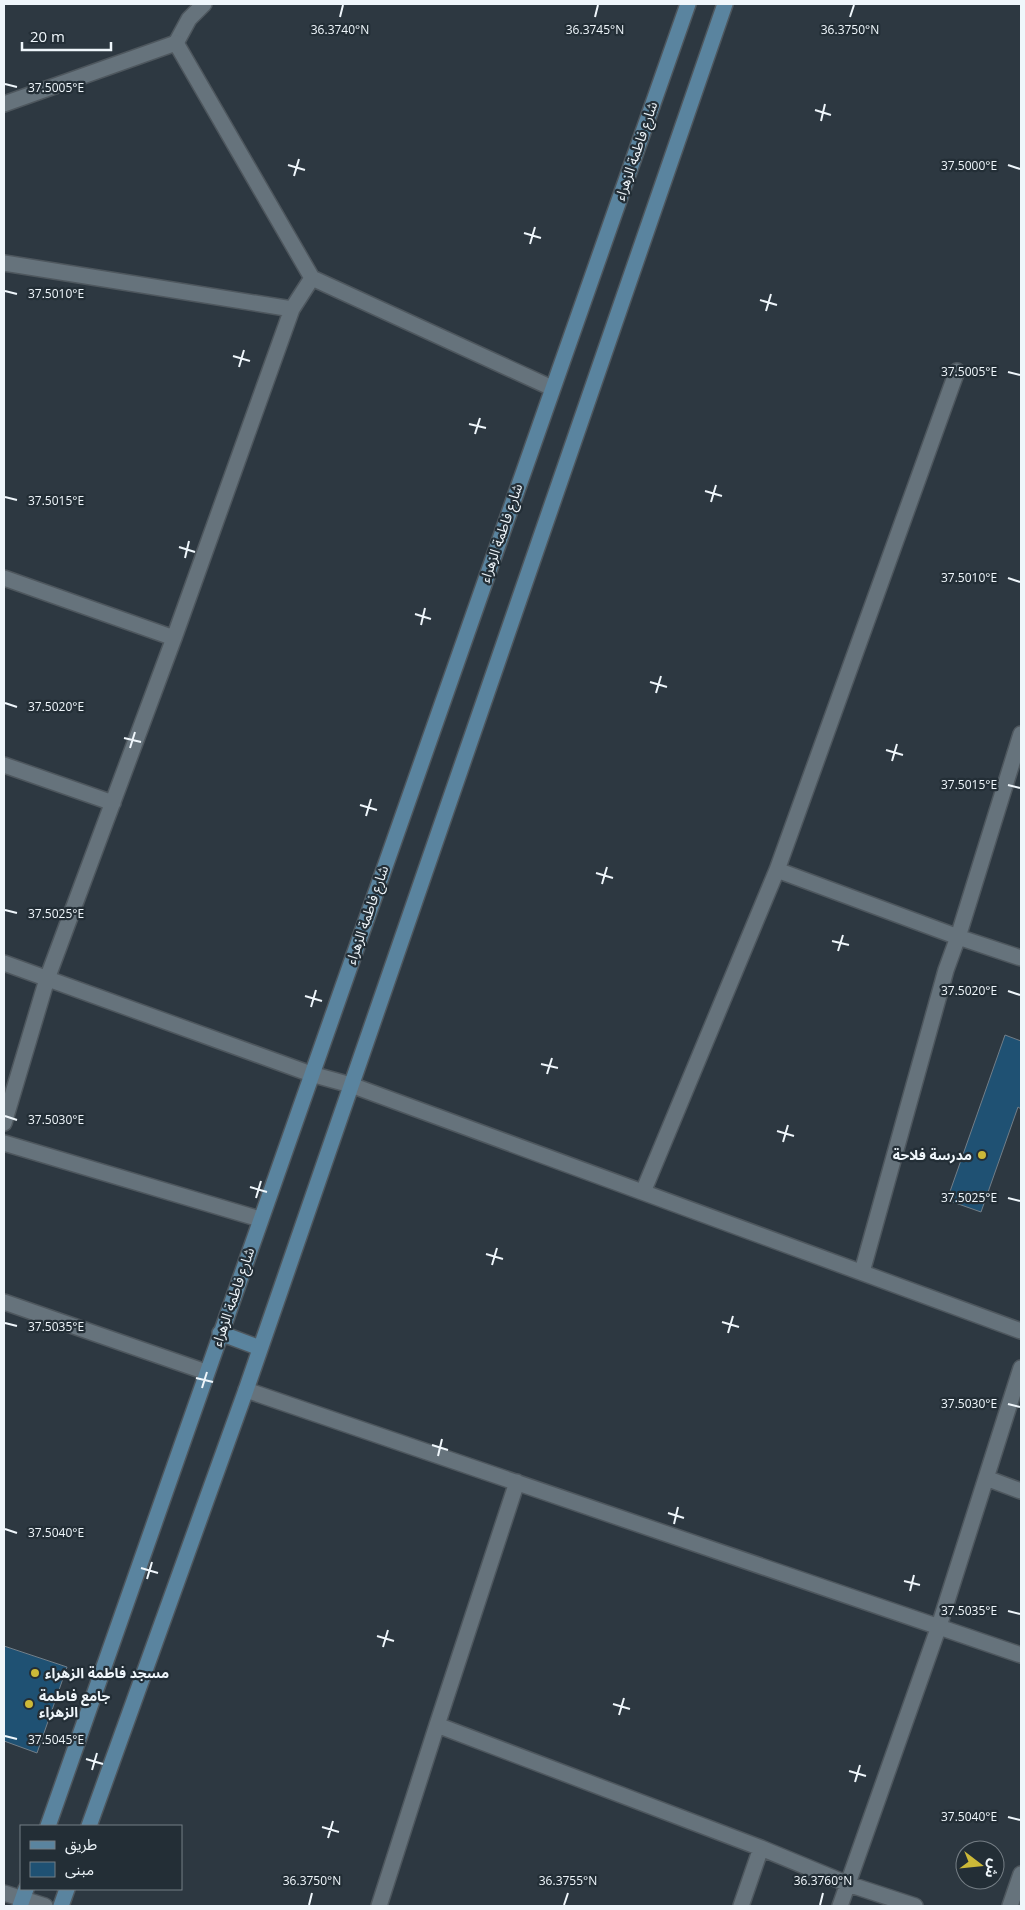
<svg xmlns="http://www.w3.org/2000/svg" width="1025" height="1910" font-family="'Open Sans','Noto Sans Arabic',sans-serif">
	<rect width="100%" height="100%" fill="#2d3841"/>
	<!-- building -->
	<path fill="#1f5173" stroke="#727e88" d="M1005,1035L1021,1041V1109L1018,1107L981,1212L947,1200Z
		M4,1646L67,1667L37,1753L4,1741Z"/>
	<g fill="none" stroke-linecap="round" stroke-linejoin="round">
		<defs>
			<path id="lane" d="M176,43L189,19L204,4"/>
			<path id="street" d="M4,104L176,43L312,278L552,388
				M4,263L292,309
				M4,578L174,638
				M4,765L113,803
				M777,870L958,937L1021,958
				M4,963L311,1074L351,1085L1021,1331
				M4,1123L47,979L174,638L292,309L312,278
				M4,1143L260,1219
				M643,1192L777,870L957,371
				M862,1272L946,970L958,937L1021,734
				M4,1302L206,1372
				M246,1390L1021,1655
				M986,1478L1021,1491
				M437,1725L761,1848L848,1884L915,1906
				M4,1893L45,1906
				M379,1906L437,1725L517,1482
				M741,1906L761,1848
				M840,1906L939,1626L1021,1368
				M1010,1906L1021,1874"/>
			<path id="secondary" d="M220,1333L260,1348
				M48,1826L688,4
				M89,1826L246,1390L725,4
				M20,1906L26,1889
				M61,1906L67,1889"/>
		</defs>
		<!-- lane casing -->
		<use href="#lane" stroke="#4e575e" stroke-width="18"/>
		<!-- street casing -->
		<use href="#street" stroke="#4e575e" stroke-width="18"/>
		<!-- secondary casing -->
		<use href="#secondary" stroke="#4e575e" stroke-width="18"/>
		<!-- lane -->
		<use href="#lane" stroke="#66737c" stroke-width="15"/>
		<!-- street -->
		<use href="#street" stroke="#66737c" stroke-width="15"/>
		<!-- secondary -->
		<use href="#secondary" stroke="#5a849f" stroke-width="15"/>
	</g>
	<!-- ticks -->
	<path fill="none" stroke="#eff6fb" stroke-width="2" d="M340,17L343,5M595,17L598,5M850,17L854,5M5,84L17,87M815,110L831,115M821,121L825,104M288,165L305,170M1008,165L1020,169M294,176L299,159M524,233L541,238M530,244L535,227M5,291L17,294M760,300L777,305M766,311L771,294M233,356L250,361M239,367L244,350M1008,372L1020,375M469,424L486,428M475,434L480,418M705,491L722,496M5,497L17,500M711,502L716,485M179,547L195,552M185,558L189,541M1008,578L1020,582M415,614L431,619M421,625L425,608M650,682L667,687M656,693L661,676M5,703L17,707M124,738L141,742M130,748L135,732M886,750L903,755M892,761L897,744M1008,785L1020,788M360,805L377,810M366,816L371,799M596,873L613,878M602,884L607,867M5,910L17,913M832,941L849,945M838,951L843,935M1008,991L1020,995M305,996L322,1001M311,1007L316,990M541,1064L558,1068M547,1074L552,1058M5,1116L17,1120M777,1131L794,1136M783,1142L788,1125M250,1187L267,1192M256,1198L261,1181M1008,1198L1020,1201M486,1254L503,1259M492,1265L497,1248M722,1322L739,1327M5,1323L17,1326M728,1333L733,1316M196,1378L213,1382M202,1388L207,1372M1008,1404L1020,1407M432,1445L448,1450M438,1456L442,1439M668,1513L684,1518M674,1524L678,1507M5,1529L17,1533M141,1568L158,1573M147,1579L152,1562M904,1581L920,1585M910,1591L914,1575M1008,1611L1020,1614M377,1636L394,1641M383,1647L388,1630M613,1704L630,1709M619,1715L624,1698M5,1736L17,1739M86,1759L103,1764M92,1770L97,1753M849,1771L866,1776M855,1782L860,1765M1008,1817L1020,1820M322,1827L339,1832M328,1838L333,1821M309,1905L312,1893M564,1905L568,1893M820,1905L823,1893"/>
	<!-- markers -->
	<g fill="#ccb938" stroke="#232e36" stroke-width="2">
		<circle cx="982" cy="1155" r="5"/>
		<circle cx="35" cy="1673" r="5"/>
		<circle cx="29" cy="1704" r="5"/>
	</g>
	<g text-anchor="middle" stroke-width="4.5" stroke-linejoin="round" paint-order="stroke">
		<!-- street labels -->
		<g font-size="14" fill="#eff6fb" stroke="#232e36">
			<text transform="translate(636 151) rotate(-71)" y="5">شارع فاطمة الزهراء</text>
			<text transform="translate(501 533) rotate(-71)" y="5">شارع فاطمة الزهراء</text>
			<text transform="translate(367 915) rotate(-71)" y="5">شارع فاطمة الزهراء</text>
			<text transform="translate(233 1297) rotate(-71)" y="5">شارع فاطمة الزهراء</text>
		</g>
		<!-- poi labels -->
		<g font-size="14" font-weight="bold" fill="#eff6fb" stroke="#232e36" text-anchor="start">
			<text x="972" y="1160" text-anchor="end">مدرسة فلاحة</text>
			<text x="45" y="1678">مسجد فاطمة الزهراء</text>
			<text x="39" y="1701">جامع فاطمة<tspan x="39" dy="16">الزهراء</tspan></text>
		</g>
	</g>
	<g font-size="12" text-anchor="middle" fill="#eff6fb" stroke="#232e36" stroke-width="4.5" stroke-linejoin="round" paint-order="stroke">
		<text x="340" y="34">36.3740°N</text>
		<text x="595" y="34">36.3745°N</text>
		<text x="850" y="34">36.3750°N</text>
		<text x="56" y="92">37.5005°E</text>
		<text x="969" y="170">37.5000°E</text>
		<text x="56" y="298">37.5010°E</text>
		<text x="969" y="376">37.5005°E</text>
		<text x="56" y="505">37.5015°E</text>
		<text x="969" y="582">37.5010°E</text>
		<text x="56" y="711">37.5020°E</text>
		<text x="969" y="789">37.5015°E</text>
		<text x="56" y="918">37.5025°E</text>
		<text x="969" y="995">37.5020°E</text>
		<text x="56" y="1124">37.5030°E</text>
		<text x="969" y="1202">37.5025°E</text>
		<text x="56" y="1331">37.5035°E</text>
		<text x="969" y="1408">37.5030°E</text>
		<text x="56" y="1537">37.5040°E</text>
		<text x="969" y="1615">37.5035°E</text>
		<text x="56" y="1744">37.5045°E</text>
		<text x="969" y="1821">37.5040°E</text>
		<text x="312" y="1885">36.3750°N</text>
		<text x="568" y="1885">36.3755°N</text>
		<text x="823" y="1885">36.3760°N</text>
	</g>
	<!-- border -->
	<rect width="1025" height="1910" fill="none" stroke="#eff6fb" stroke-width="10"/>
	<!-- legend -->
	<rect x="20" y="1825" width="162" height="65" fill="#232e36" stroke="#757e85"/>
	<rect x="30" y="1841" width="25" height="8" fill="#5a849f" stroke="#757e85"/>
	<text x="65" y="1850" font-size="15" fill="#eff6fb">طريق</text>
	<rect x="30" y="1862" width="25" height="15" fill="#1f5173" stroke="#757e85"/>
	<text x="65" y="1875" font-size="15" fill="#eff6fb">مبنى</text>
	<!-- north arrow -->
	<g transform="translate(980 1865) rotate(106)"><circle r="24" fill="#232e36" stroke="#757e85"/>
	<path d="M0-4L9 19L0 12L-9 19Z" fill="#ccb938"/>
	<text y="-8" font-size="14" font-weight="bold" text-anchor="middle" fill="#eff6fb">ش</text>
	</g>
	<!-- scale -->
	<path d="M22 42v8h89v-8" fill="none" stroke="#eff6fb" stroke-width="2.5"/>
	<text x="30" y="42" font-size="15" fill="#eff6fb" stroke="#232e36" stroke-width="4" paint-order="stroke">20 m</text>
</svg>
